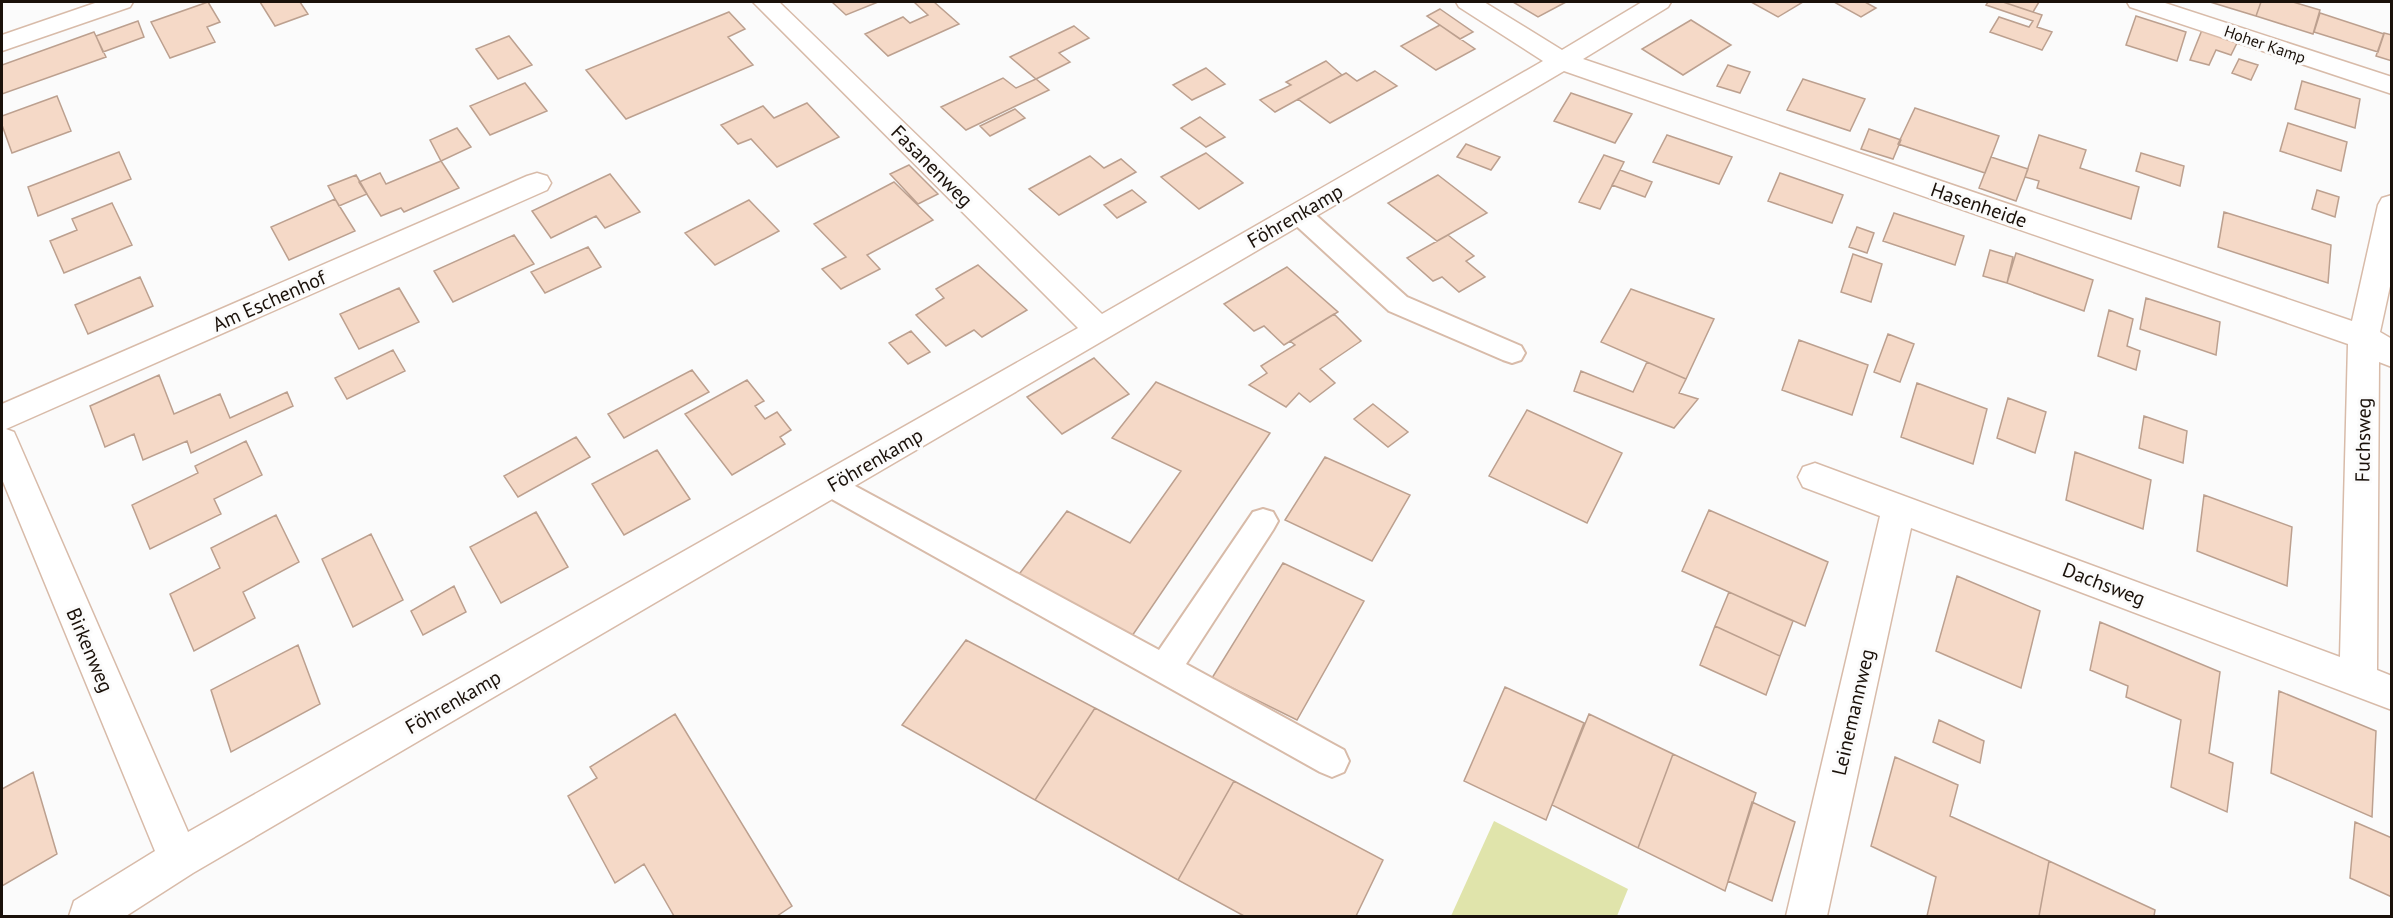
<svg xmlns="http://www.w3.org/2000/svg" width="2393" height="918" font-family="'PT Sans',sans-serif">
	<rect width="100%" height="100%" fill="#fbfbfb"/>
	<!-- green -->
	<path fill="#e0e4ab" d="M1494,821L1628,889L1617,916H1451Z"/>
	<!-- building -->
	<path fill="#f5d9c7" stroke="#bca08f" stroke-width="1.5" d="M208,2L220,22L207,27L215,42L170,58L151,22Z
		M260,2H300L308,14L275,26Z
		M832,2H878L846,15Z
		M914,2H934L959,24L888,56L865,34L903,17L910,23L928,15Z
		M1513,2H1566L1538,17Z
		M1751,2H1803L1778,17Z
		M1834,2H1865L1876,8L1861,17Z
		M1988,2H2003L2042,15L2037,27L2052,32L2042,50L1990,32L1999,17L2029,27L2033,21L1986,5Z
		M2003,2H2039L2033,12Z
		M2210,2H2261L2256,16Z
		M2261,2H2293L2320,10L2313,34L2256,16Z
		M1440,9L1473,32L1460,39L1427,16Z
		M729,12L745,29L728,37L753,65L626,119L586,70Z
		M2320,13L2384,34L2378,52L2314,32Z
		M2136,16L2186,32L2177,61L2126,45Z
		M1691,20L1731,45L1683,75L1642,49Z
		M138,21L144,37L103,52L96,36Z
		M1440,25L1475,49L1436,70L1401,46Z
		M1074,26L1089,38L1059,53L1070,62L1036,79L1010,57Z
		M2202,30L2238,41L2231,55L2216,50L2209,65L2190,60Z
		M94,32L106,57L2,94V65Z
		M2384,33L2392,35V61L2376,56Z
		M509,36L532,65L498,79L476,49Z
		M2239,59L2258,65L2251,80L2232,73Z
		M1326,61L1342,75L1275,112L1260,100L1291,85L1286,82Z
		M1728,65L1750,72L1740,93L1717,86Z
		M1206,68L1225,84L1192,100L1173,85Z
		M1375,71L1397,86L1330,123L1298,99L1346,73L1357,81Z
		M1003,78L1016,88L1036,79L1049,90L966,130L941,107Z
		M1803,79L1865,99L1850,131L1787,110Z
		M2302,81L2360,99L2355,128L2295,109Z
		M525,83L547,111L490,135L470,106Z
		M1571,93L1632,114L1615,143L1554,121Z
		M57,96L71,131L12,153L2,125V116Z
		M807,103L839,137L777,167L751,139L738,144L721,125L763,106L774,118Z
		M1915,108L1999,136L1985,173L1898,144Z
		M1015,109L1025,118L990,136L980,126Z
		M1200,117L1225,137L1206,147L1181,128Z
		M2288,123L2347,142L2341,171L2280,151Z
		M457,128L471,147L441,161L430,140Z
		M1869,129L1901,140L1893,159L1861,149Z
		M1667,135L1732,157L1719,184L1653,162Z
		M2039,135L2086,150L2080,168L2139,187L2131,219L2037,188L2039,181L2025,177Z
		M1466,144L1500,157L1491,170L1457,157Z
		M119,152L131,179L38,216L28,187Z
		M1206,153L1243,183L1199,209L1161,177Z
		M2141,153L2184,166L2180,186L2136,171Z
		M1604,155L1624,162L1600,209L1579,202Z
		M1090,156L1104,168L1121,159L1136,172L1059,215L1029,189Z
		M1991,157L2028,169L2016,201L1979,188Z
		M441,161L459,188L404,212L401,208L381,216L359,182L380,173L386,184Z
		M909,165L938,194L918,204L890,174Z
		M1620,170L1652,182L1645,197L1612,185Z
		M1780,173L1843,195L1832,223L1768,201Z
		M610,174L640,212L605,228L596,216L551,238L532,211Z
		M356,175L367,194L339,206L328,186Z
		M1438,175L1487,213L1437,241L1388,203Z
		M894,182L933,220L867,255L880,269L841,289L822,269L846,257L814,224Z
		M1132,190L1146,202L1117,218L1104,205Z
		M2317,190L2339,197L2335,217L2312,209Z
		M335,199L355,231L289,260L271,227Z
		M749,200L779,231L715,265L685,233Z
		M112,203L132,245L64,273L50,241L77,230L72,219Z
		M2224,212L2331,245L2328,283L2218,247Z
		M1894,213L1964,236L1955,265L1883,241Z
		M1857,227L1874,233L1867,253L1849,247Z
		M514,235L534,264L453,302L434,271Z
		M1448,235L1474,256L1466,261L1485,277L1459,292L1442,277L1433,281L1407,258Z
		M588,247L601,267L545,293L531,272Z
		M1990,250L2013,257L2007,283L1983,276Z
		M2016,253L2093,280L2084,311L2007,283Z
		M1853,254L1882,264L1871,302L1841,292Z
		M978,265L1027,310L982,337L974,330L946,346L916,315L944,298L936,289Z
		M1287,267L1338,312L1284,345L1264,326L1254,331L1224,304Z
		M140,277L153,306L88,334L75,305Z
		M399,288L419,322L359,349L340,314Z
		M1631,289L1714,319L1686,379L1601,342Z
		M2146,298L2220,322L2216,355L2140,329Z
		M2109,310L2133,319L2127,346L2140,351L2136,370L2098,356Z
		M1334,314L1361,341L1320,369L1335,383L1310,402L1299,393L1286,407L1249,385L1267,373L1261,366L1295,345L1290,341Z
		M911,331L930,352L908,364L889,343Z
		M1888,334L1914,344L1900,382L1874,372Z
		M1799,340L1868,365L1852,415L1782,390Z
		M393,350L405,371L347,399L335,378Z
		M1094,358L1129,394L1062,434L1027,397Z
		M1647,362L1686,379L1679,393L1698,399L1674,428L1574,391L1581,371L1633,392Z
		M692,370L709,392L624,438L608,414Z
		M159,375L174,414L220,394L230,418L287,392L293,406L191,453L187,441L143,460L134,434L105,447L90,406Z
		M747,380L764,401L755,406L765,419L777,412L791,430L780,437L785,444L732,475L685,414Z
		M1156,382L1270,433L1132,636L1017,577L1067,511L1130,543L1181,471L1112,438Z
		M1917,383L1987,409L1973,464L1901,437Z
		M2008,398L2046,412L2035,453L1997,438Z
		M1373,404L1408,432L1388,447L1354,419Z
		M1527,410L1622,453L1587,523L1489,476Z
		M2144,416L2187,431L2183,463L2139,448Z
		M576,437L590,457L518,497L504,476Z
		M246,441L262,475L214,499L221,514L150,549L132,505L198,473L195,466Z
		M657,450L690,499L624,535L592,484Z
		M2075,452L2151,480L2143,529L2066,500Z
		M1325,457L1410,495L1372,561L1285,520Z
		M2204,495L2292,527L2287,586L2197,551Z
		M1709,510L1828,562L1805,626L1682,571Z
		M536,512L568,567L501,603L470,547Z
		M276,515L299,562L243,592L255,618L194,651L170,594L220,568L211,548Z
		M371,534L403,600L353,627L322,559Z
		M1283,563L1364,601L1297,720L1212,678Z
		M1957,576L2040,611L2021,688L1936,651Z
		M454,586L466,612L423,635L411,611Z
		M1729,592L1793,621L1780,656L1715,626Z
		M2100,622L2220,672L2209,753L2233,763L2227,812L2171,787L2181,720L2126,697L2128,686L2090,670Z
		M1715,626L1780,656L1766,695L1700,665Z
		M966,640L1095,708L1035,800L902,725Z
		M298,645L320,704L231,752L211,690Z
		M1505,687L1584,723L1546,820L1464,781Z
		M2279,691L2376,731L2372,817L2271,773Z
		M1095,708L1234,781L1178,880L1035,800Z
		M675,714L792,906L777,916H674L644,864L615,883L568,796L597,778L590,767Z
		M1589,714L1673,754L1638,848L1552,805Z
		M1939,720L1984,741L1980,763L1933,742Z
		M1673,754L1756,793L1725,891L1638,848Z
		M1895,757L1958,785L1950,816L2049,861L2039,916H1927L1936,877L1871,846Z
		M33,772L57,854L2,886V789Z
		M1234,781L1383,860L1356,916H1244L1178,880Z
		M1752,802L1795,822L1772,901L1728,881Z
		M2355,822L2392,838V897L2350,878Z
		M2049,861L2155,910L2154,916H2039Z"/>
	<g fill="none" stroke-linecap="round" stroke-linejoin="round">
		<defs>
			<path id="service" d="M1299,205L1308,208L1407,297L1521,346L1525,353L1521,360L1512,363L1503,360L1389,311L1290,220L1287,214L1290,208Z
				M831,473L1159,650L1253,512L1263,509L1273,512L1278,521L1273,530L1186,664L1344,750L1349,761L1344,772L1332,777L1320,772L821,493L817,485L821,477Z"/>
			<path id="minor" d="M98,2H133L130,7L2,51V35Z
				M753,2H779L1102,314L1543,61L1459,7L1456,2H1484L1562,50L1642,2H1671L1668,7L1583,59L2352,321L2378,205L2382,198L2392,195V277L2380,332L2392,339V367L2379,362L2377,670L2392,676V710L1911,528L1827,916H1786L1880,516L1803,487L1798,477L1803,467L1815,463L2340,657L2348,344L1564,71L193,873L126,916H69L74,901L155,851L2,479V404L527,176L537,173L547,176L551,183L547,190L6,429L14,432L18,441L188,832L1078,328Z
				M2127,2H2162L2392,77V94L2130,7Z"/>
		</defs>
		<!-- service casing -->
		<use href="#service" stroke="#d8bba9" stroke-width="4"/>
		<!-- minor casing -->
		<use href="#minor" stroke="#d8bba9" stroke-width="3"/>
		<!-- service -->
		<use href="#service" fill="#fff" fill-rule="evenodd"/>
		<!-- minor -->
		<use href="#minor" fill="#fff" fill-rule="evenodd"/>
	</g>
	<g text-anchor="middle" stroke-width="6" stroke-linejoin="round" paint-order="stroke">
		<!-- far-street labels -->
		<g font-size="16" fill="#1a110a" stroke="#fbfbfb">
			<text transform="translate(2265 44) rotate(19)" y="6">Hoher Kamp</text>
		</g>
		<!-- street labels -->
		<g font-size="20" fill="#1a110a" stroke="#fbfbfb">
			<text transform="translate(932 166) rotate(45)" y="7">Fasanenweg</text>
			<text transform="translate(1979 205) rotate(19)" y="7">Hasenheide</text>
			<text transform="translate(1295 216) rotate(-30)" y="7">Föhrenkamp</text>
			<text transform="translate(269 301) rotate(-24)" y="7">Am Eschenhof</text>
			<text transform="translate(2363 440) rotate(-89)" y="7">Fuchsweg</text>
			<text transform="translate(875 460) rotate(-30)" y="7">Föhrenkamp</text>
			<text transform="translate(2104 584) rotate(21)" y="7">Dachsweg</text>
			<text transform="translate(90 650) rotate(67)" y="7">Birkenweg</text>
			<text transform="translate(453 702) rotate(-30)" y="7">Föhrenkamp</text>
			<text transform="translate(1853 712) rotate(-77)" y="7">Leinemannweg</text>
		</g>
	</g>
	<!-- border -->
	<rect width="2393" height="918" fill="none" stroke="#1a110a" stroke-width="6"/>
</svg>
